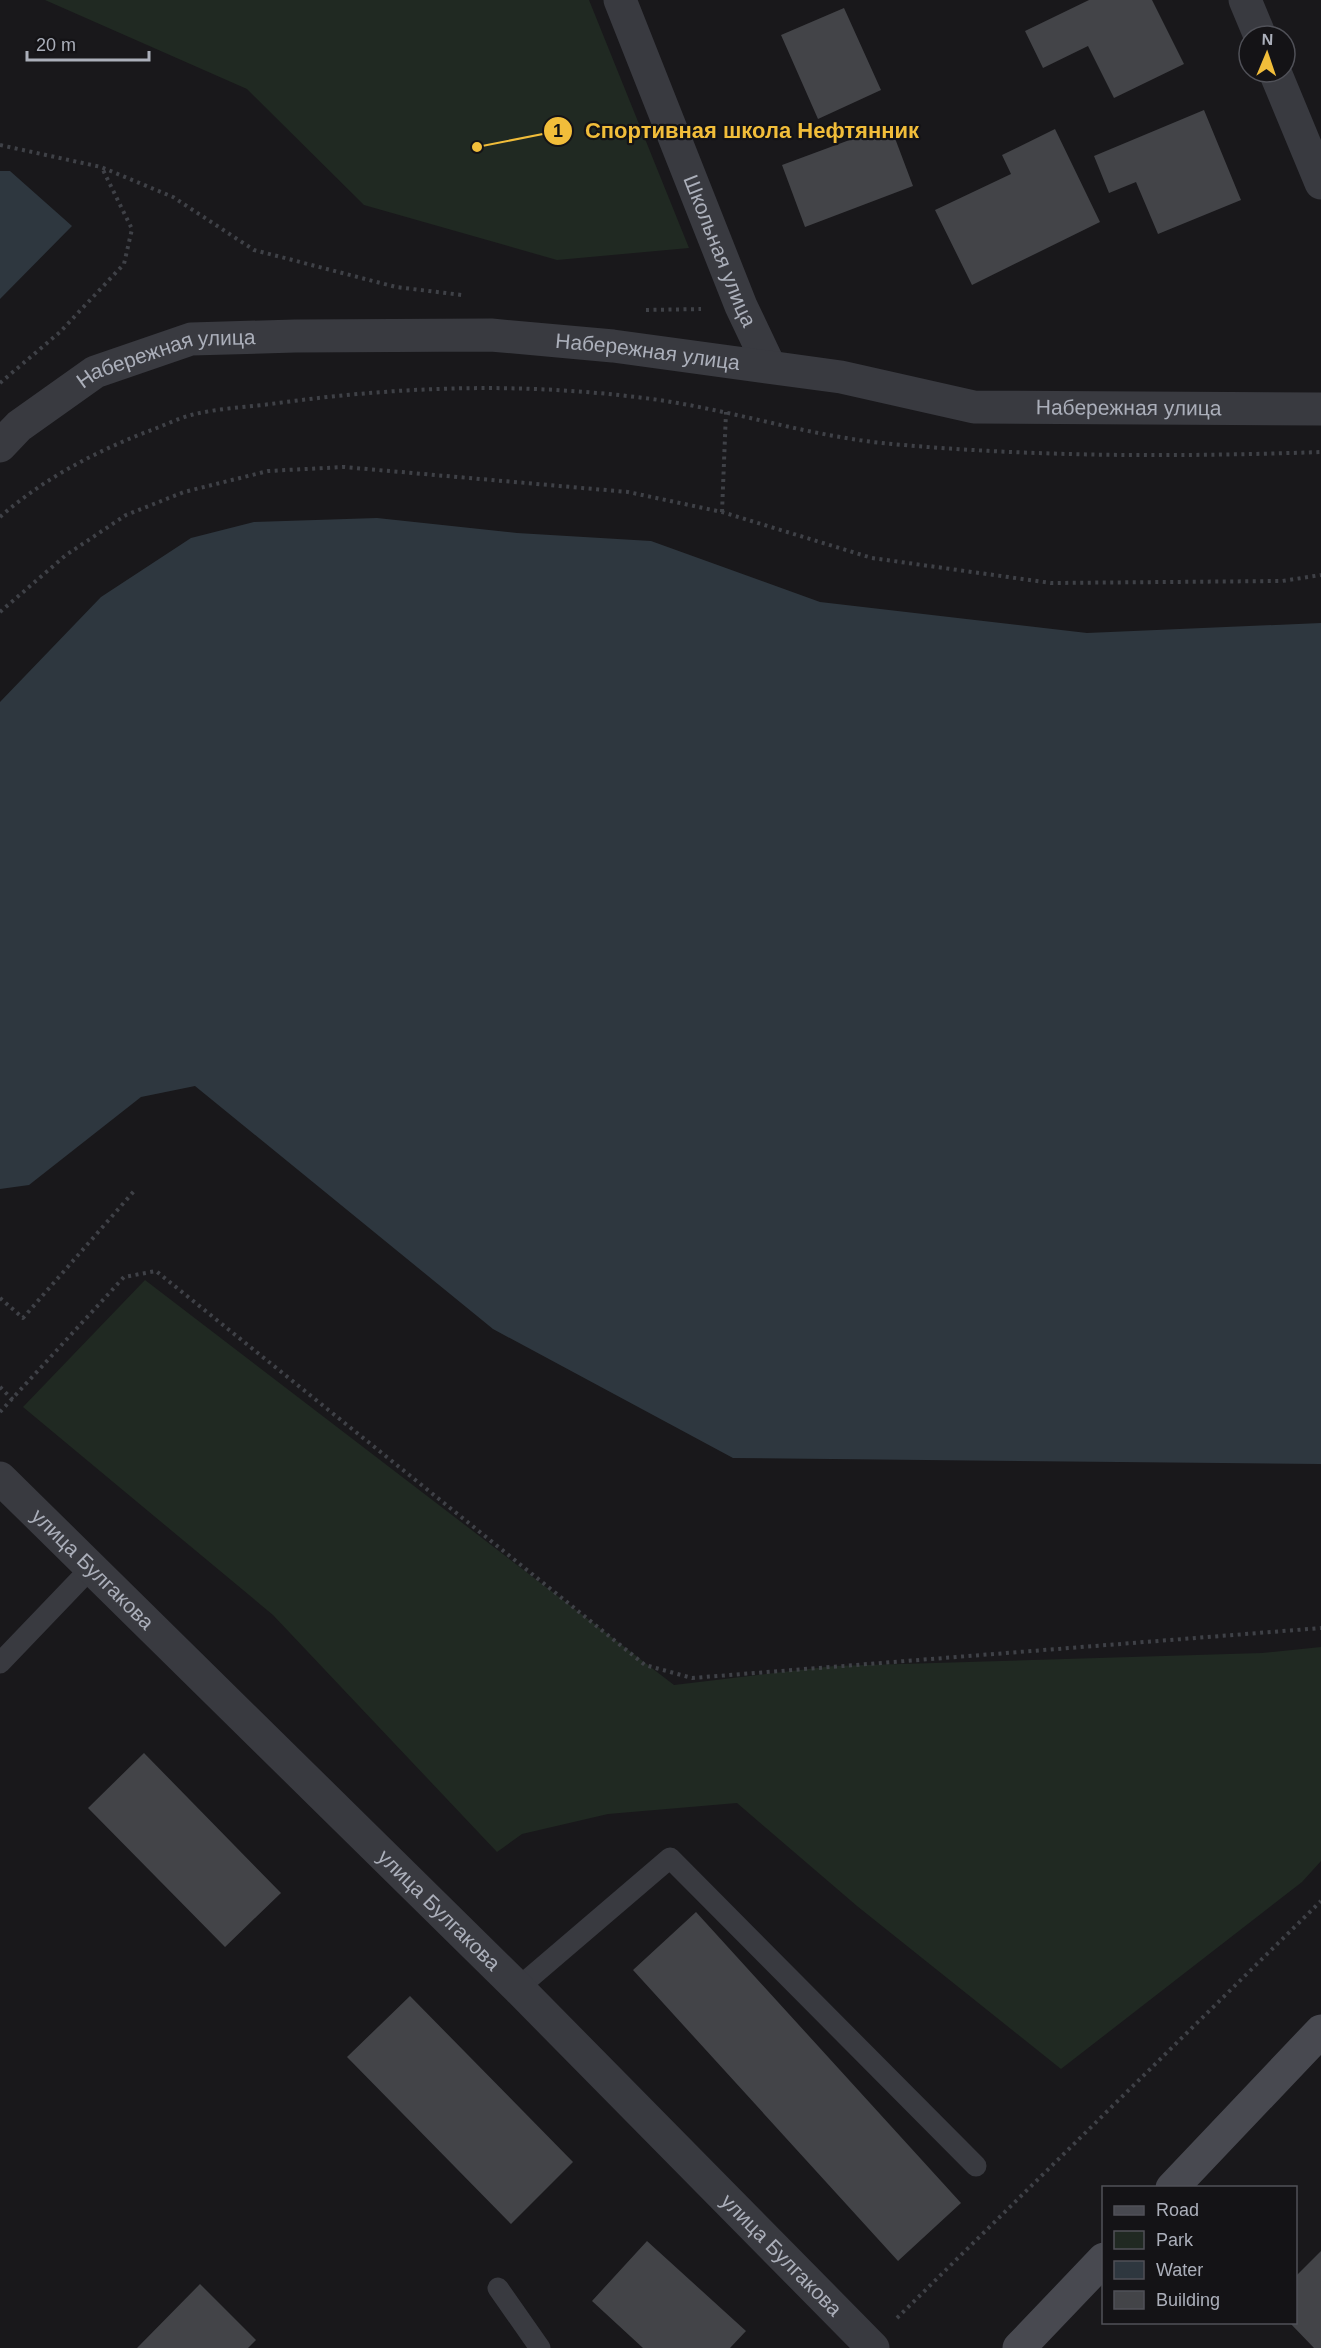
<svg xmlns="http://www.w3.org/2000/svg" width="1321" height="2348" font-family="Arial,sans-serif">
	<rect width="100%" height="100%" fill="#19181b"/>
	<!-- green -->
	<path fill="#202922" d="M45,0H589L689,248L557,260L364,205L247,89Z
		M145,1280L674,1685L834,1666L1262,1653L1321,1647V1861L1302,1882L1061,2069L857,1906L737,1803L608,1814L522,1834L497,1852L273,1615L23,1407Z"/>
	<!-- water -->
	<path fill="#2e373f" d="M0,171H10L72,226L0,299Z
		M377,518L517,533L651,541L820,602L1087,633L1321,623V1464L733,1458L493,1329L195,1086L141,1097L29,1185L0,1189V702L101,597L191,538L254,522Z"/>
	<!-- building -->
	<path fill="#434448" d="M1089,0H1152L1184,64L1114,98L1088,46L1043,68L1025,31Z
		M844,8L881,90L818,119L781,35Z
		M1204,110L1241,200L1158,234L1136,182L1109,193L1094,156Z
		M890,125L913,186L805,227L782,165Z
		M1055,129L1100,222L972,285L935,210L1011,174L1002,155Z
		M144,1753L281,1893L225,1947L88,1808Z
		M696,1912L961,2203L898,2261L633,1970Z
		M410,1996L573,2162L511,2224L347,2057Z
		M647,2241L746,2331L730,2348H643L592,2301Z
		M1321,2251V2348H1314L1289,2322H1296V2276Z
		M200,2284L256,2340L248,2348H137Z"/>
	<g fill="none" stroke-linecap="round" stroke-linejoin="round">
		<!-- path -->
		<path stroke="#3f4147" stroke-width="4" stroke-dasharray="3 4.5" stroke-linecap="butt" d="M0,145L101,167L173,197L254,250L396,287L462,295
			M646,310L701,309
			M0,383L60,332L124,264L132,229L102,168
			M722,512L726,412
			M0,517C43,479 93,453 146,432C161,427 176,419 191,415C218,408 250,407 278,403C405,386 524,382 652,399C733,410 811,437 892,444C1035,457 1178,457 1321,452
			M0,612L66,555L126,515L184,492L268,471L344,467L628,492L722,512L872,558L1051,583L1282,581L1321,575
			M0,1298L23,1318L135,1190
			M0,1387L13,1400
			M0,1412L124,1277L156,1271L645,1665L692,1678L1321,1628
			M897,2318L1321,1901"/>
		<!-- service -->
		<path stroke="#393a40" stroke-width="21" d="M0,1663L91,1568
			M518,1988L670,1858L976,2166
			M498,2288L540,2348"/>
		<!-- minor -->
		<g stroke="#393a40" stroke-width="33">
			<path id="s1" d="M620,0L741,306L769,365"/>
			<path d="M1245,0L1260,36"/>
			<path d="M1275,72L1321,183"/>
		</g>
		<!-- tertiary -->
		<g stroke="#393a40" stroke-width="33">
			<path id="s2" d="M0,446L19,426L95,372L191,339L295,336L491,335L613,346L841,377L974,407L1321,409"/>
			<path id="s3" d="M0,1478L518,1988L873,2348"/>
		</g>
		<!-- secondary -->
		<path stroke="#484950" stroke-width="33" d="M1172,2188L1321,2031
			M1019,2348L1104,2259"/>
	</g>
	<g text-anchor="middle" stroke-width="4.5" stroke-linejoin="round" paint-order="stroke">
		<!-- street labels -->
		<g font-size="21" fill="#abafba" stroke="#141316">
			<text dy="7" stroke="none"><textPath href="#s1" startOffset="270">Школьная улица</textPath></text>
			<text dy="7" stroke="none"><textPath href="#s2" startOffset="680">Набережная улица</textPath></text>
			<text dy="7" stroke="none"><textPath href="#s2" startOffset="194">Набережная улица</textPath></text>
			<text dy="7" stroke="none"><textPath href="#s2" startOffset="1166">Набережная улица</textPath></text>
			<text dy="7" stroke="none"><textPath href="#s3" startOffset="130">улица Булгакова</textPath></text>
			<text dy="7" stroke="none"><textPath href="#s3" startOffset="616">улица Булгакова</textPath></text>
			<text dy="7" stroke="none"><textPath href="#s3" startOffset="1102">улица Булгакова</textPath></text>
		</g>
	</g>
	<!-- callouts -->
	<path fill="none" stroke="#f1bd3a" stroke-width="2" d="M477 147L558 131"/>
	<g fill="#f1bd3a" stroke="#141316" stroke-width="2">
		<circle cx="477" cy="147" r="6"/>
		<circle cx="558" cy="131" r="15"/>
	</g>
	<g font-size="18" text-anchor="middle" font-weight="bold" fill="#111">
		<text x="558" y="137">1</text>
	</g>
	<g font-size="22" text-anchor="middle" font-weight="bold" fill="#f1bd3a" stroke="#141316" stroke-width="4.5" stroke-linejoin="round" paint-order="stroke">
		<text x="752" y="138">Спортивная школа Нефтянник</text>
	</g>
	<!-- legend -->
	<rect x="1102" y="2186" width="195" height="138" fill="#141316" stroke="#505158" stroke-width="1.5"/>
	<rect x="1114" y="2206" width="30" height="9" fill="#484950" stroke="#505158" stroke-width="1.5"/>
	<text x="1156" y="2216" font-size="18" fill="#abafba">Road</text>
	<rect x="1114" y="2231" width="30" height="18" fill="#202922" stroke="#505158" stroke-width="1.5"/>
	<text x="1156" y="2246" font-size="18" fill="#abafba">Park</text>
	<rect x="1114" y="2261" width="30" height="18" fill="#2e373f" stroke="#505158" stroke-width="1.5"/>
	<text x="1156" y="2276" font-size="18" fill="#abafba">Water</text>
	<rect x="1114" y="2291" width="30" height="18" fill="#434448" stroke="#505158" stroke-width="1.5"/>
	<text x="1156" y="2306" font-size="18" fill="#abafba">Building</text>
	<!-- north arrow -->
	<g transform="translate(1267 54) rotate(2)"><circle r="28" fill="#141316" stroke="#505158" stroke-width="1.5"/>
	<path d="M0-4.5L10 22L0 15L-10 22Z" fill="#f1bd3a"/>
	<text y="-9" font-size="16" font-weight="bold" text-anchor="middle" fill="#abafba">N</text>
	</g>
	<!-- scale -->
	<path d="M27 51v9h122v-9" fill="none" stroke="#abafba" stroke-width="3"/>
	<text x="36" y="51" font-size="18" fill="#abafba" stroke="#141316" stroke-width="4.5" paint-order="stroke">20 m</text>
</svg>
